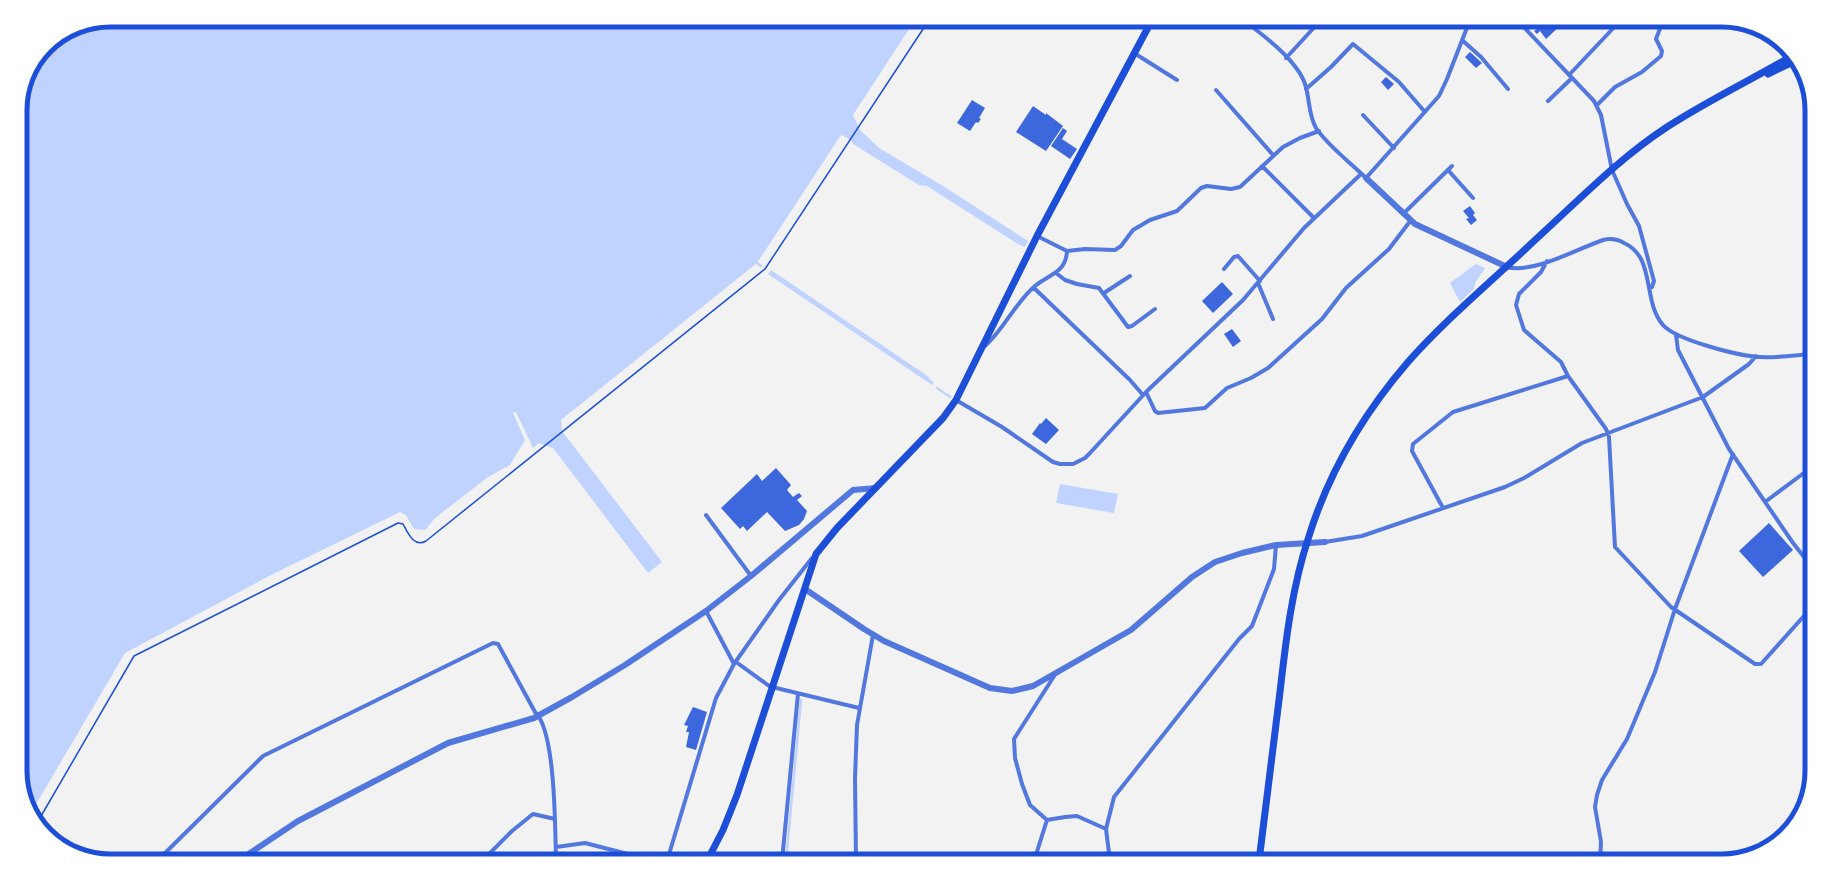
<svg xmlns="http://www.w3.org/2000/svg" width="1832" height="881" font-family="Helvetica,sans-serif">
	<rect width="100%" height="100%" fill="#f2f2f2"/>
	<!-- water -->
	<path fill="#bfd3fe" d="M110,20H915L853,115L860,130L879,148L943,186L1028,241L1025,247L1018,244L927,186L919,185L853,144L851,140L841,135L757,263L561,420L562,431L662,562L648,573L553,448L539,443L533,448L516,412L513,413L525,440L510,465L488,477L435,518L425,530L414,529L406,515L400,512L271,575L125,653L32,811L20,777V104L27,75L46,46L76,27Z
		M1476,264L1485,268L1475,283L1474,289L1460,302L1450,283Z
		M771,270L926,375L934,383L932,385L768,274Z
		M1060,484L1118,494L1114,513L1056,503Z"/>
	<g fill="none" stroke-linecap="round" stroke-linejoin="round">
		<!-- stream -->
		<path stroke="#bfd3fe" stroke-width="2.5" d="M757,263L761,266
			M937,388L950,397
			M786,861L801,700"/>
	</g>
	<!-- building -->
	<path fill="#3d67dc" d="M1551,20L1554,23L1556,21L1562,24L1546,39L1540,31L1537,34L1534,31Z
		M1470,52L1482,63L1476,68L1465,57Z
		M1386,77L1394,84L1388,90L1381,82Z
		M972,100L985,108L979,118L981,119L978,123L976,122L970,131L957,123Z
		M1033,106L1046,115V113L1063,126L1046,151L1016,132Z
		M1063,128L1067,131L1062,139L1077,149L1070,159L1051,146Z
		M1470,206L1475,213L1473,215L1477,220L1471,225L1466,219L1469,218L1463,211Z
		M1222,282L1233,294L1213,313L1202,301Z
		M1232,329L1241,341L1233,347L1224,334Z
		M1046,418L1059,430L1046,444L1032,434L1040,423L1041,424Z
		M776,468L791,485L787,490L793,497L799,493L802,496L797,500L807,511L804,519L799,525L785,531L767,512L747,531L743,526L740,529L721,508L757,474L762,481Z
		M1769,523L1793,550L1763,577L1739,551Z
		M693,707L707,712L696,750L686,747L689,732H686L688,726L684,725Z"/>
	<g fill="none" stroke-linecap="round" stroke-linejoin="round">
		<!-- path -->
		<path stroke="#1d4ed8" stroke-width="1.5" d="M37,823L134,656L398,523L403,524C408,533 414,548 426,541L765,269L929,20"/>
		<!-- minor -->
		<path stroke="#5277de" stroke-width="4" d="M1243,20C1262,34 1297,60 1305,84C1310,99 1308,114 1316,128C1328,146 1351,163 1366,178L1439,96L1447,79L1470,20
			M1517,20L1594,101L1601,115L1612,170L1627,204L1639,226L1654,281L1652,287L1649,288
			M1652,20C1661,27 1667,26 1676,20
			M1462,40L1481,57L1508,89
			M1134,53L1177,80
			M1286,58L1321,20
			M1569,75L1621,20
			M1306,89L1331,67L1353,44L1399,82L1425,112
			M1216,90L1273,155
			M1548,101L1572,78
			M1597,105L1615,87L1642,72L1661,56L1662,51L1656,39L1661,26
			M1363,115L1394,148
			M1262,166L1314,218
			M1448,170L1473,198
			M1403,214L1452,166
			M1037,236L1067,251L1085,249L1115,250L1121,246L1133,230L1150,220L1177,211L1201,188L1207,186L1231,189L1240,187L1283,147L1300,138L1319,131
			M1547,261L1541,272L1519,294L1516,305L1524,330L1561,362L1568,376
			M1507,267C1533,274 1577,249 1603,240C1611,238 1617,239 1624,243C1656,257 1642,301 1663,325C1676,340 1739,356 1760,357C1777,358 1795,355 1812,354
			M1224,269L1234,257L1238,256L1260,281
			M1056,273L1065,280L1077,284L1099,288L1128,327L1132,326L1155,309
			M1258,283L1273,319
			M1034,288L1130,380L1143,395
			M1104,293L1130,276
			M1676,335L1678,350L1729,449L1793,543L1812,567
			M985,346C1004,329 1015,303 1035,286C1049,274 1066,273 1067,251
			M1146,392L1155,411L1158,413L1205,408L1227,388L1251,378L1268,368L1322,319L1346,288L1389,249L1411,220
			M956,400L1002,427L1053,462L1060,464H1073L1085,458L1090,453L1147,391L1243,300L1304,228L1361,174
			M1765,502L1812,467
			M1443,508L1412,451L1413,444L1453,412L1568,376L1606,429L1609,437L1615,547L1671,607L1755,664H1761L1812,607
			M706,515L751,576
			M1325,542L1362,536L1505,487L1524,478L1582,443L1703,397L1749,364L1756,356
			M736,662L772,688
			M734,664L779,600L812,558
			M1056,673L1014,739L1015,758L1022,784L1030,805L1047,820L1065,817L1077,816L1106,829
			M772,687L859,708
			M556,847L585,843L655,861
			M157,861L263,756L493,643L498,644L535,712C556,731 555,831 556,861
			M482,861L512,831L533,814L555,819
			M667,861L716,698L734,664L706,611
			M782,861L798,694
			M856,861L855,778L857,725L873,635
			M1034,861L1047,820
			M1110,861L1106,829L1114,797L1239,639L1252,626L1274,569L1276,545
			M1600,861L1601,842L1595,807L1597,795L1602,780L1627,739L1655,672L1675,609L1733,454"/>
		<!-- tertiary -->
		<path stroke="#5277de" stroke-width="6" d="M1366,178L1415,224L1507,267
			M805,589L864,629L884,641L990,688L1012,691L1033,686L1131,630L1192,577L1215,562L1242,553L1276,545L1325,542
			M238,861L298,821L448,743L534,718L572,697L625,665L706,611L751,576L853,490L876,488"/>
		<!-- secondary -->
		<path stroke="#1d4ed8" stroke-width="7" d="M1768,74L1797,60
			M707,861L723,830L737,795L816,554L837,528L943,418L956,400L1037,236L1152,20
			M1259,861C1266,805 1273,749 1280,692C1286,639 1292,587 1309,536C1329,472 1364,413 1408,362C1446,319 1492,281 1534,241C1577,202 1618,159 1667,127C1707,101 1751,80 1792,56"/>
	</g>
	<!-- crop -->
	<path d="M0 0H1832V881H0ZM110 27H1722A83 83 0 0 1 1805 110V771A83 83 0 0 1 1722 854H110A83 83 0 0 1 27 771V110A83 83 0 0 1 110 27Z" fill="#fff" fill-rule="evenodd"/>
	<path fill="none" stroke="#1d4ed8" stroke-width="5" d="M110 27H1722A83 83 0 0 1 1805 110V771A83 83 0 0 1 1722 854H110A83 83 0 0 1 27 771V110A83 83 0 0 1 110 27Z"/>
</svg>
